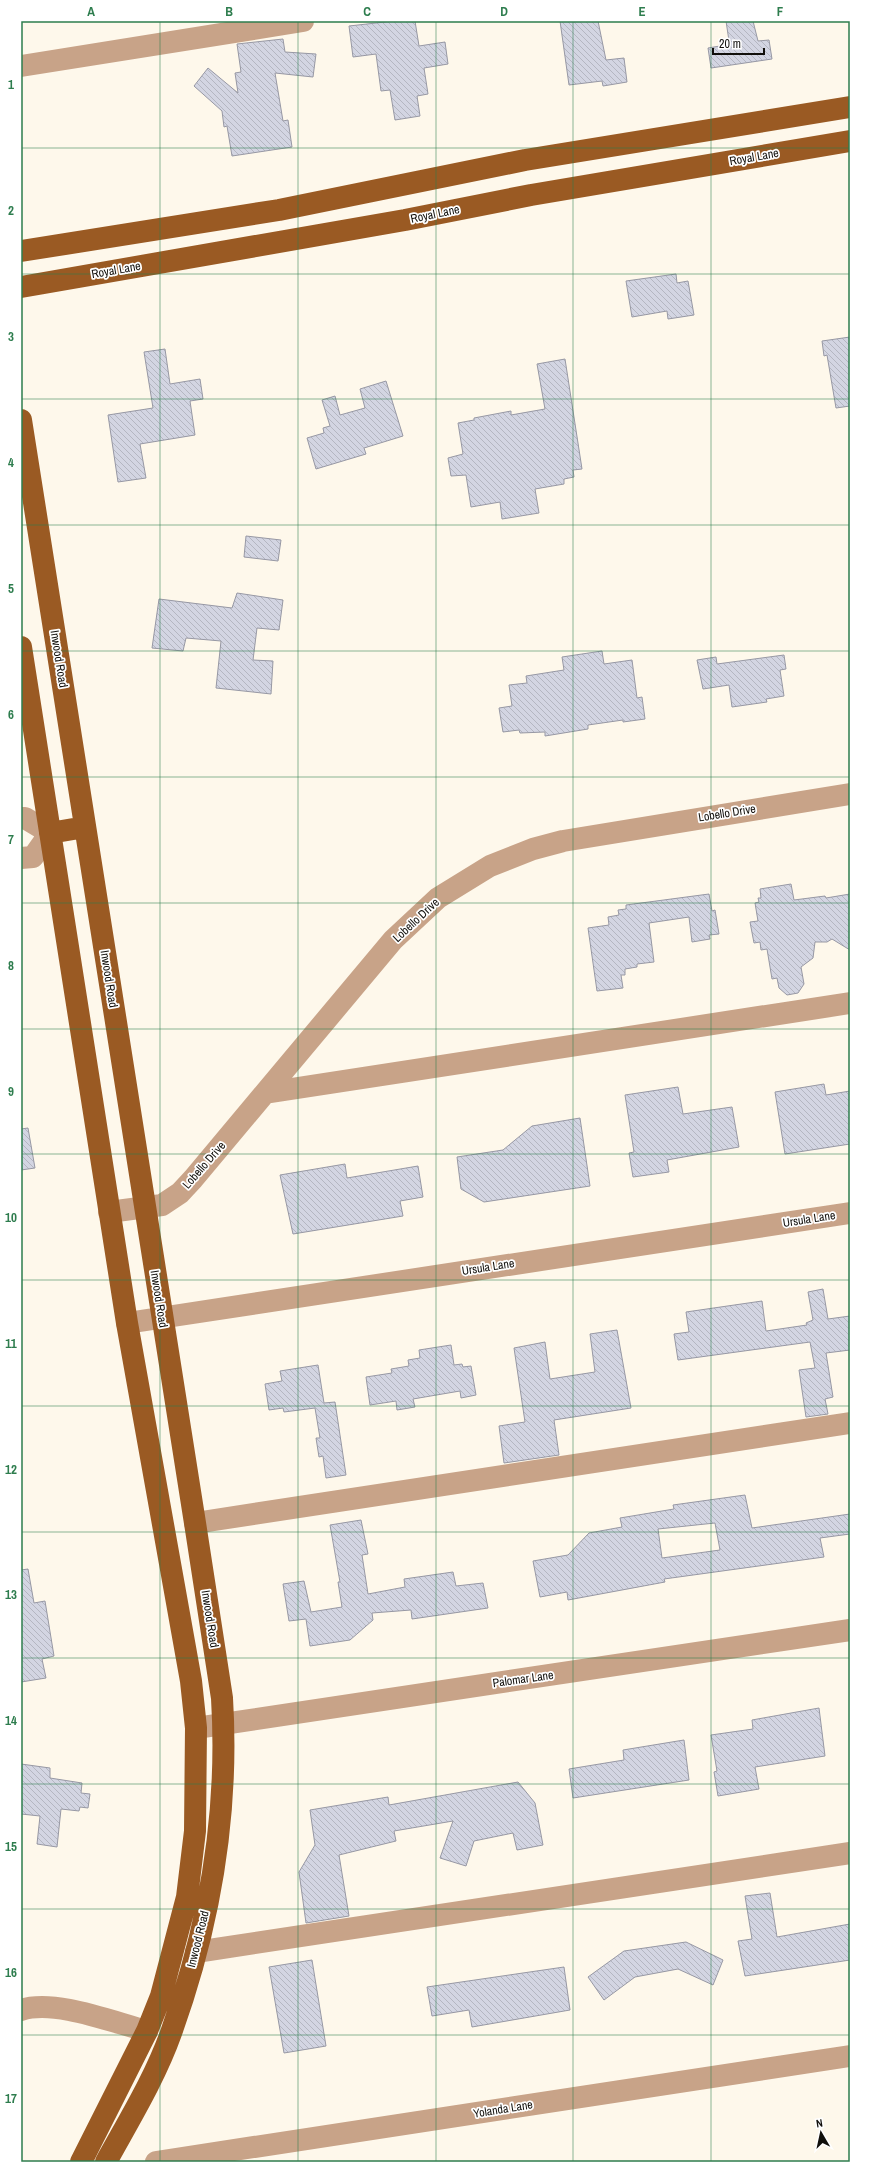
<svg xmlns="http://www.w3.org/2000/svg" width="871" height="2183" font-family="'Archivo Narrow',sans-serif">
	<defs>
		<pattern id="building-back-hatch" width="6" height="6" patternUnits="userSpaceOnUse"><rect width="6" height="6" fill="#d3d5e2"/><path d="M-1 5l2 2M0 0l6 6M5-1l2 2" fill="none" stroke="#b4b6c1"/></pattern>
	</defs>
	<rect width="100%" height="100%" fill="#fef8eb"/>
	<!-- building -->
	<path fill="url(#building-back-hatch)" stroke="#9798a4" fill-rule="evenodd" d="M394,21H415L419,46L445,42L448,64L424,68L428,94L417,96L420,116L395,120L390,90L381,91L376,54L353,57L349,26Z
		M560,21H598L606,60L624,58L627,82L603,86L602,81L569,85Z
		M726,21H753L758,41L769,40L772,59L711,68L708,48L720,46V42L729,41Z
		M283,39L285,52L316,54L313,77L275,73L283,121L288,120L292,147L232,156L227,126L224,127L222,111L194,86L208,68L238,93L235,73L241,72L237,44Z
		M676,274L677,283L688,281L694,315L668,319L667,311L632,317L626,281Z
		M850,337V406L836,408L827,355L824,356L822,341Z
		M165,349L170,384L200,379L203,399L190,401L195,435L140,444L146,478L118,482L108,415L153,408L144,352Z
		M565,359L582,469L573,470L574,477L564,479V484L535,489L539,513L502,519L500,502L471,507L466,475L451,476L448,458L463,454L458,423L474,420V418L511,411V415L545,409L537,364Z
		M386,381L403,436L364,448L366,454L316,469L307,438L324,433L323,428L330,426L322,400L335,396L340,415L365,408L360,389Z
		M246,536L281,540L278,561L244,557Z
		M237,593L283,600L279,630L257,628L253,660L273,661L271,694L216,688L221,641L186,638L183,651L152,648L159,599L232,608Z
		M602,651L604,664L632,660L637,698L642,697L645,719L623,722V720L588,725V729L545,736V732L520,733L519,730L503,732L499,708L512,706L509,685L527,683L526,676L564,670L562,657Z
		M784,655L786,669L780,670L784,696L766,699L767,702L732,707L729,685L703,689L697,660L716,657L717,664Z
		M791,884L794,900L825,896L826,898L850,894V950L832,939L827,942H815L813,958L801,967L804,984L798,993L787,995L779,988L777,978L772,979L767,949L761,950L760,942L754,943L750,922L758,921L755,903L759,902L758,898H761L760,889Z
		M709,894L712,911L715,910L719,934L709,935L710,939L692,942L689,917L649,923L654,962L637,964V967L625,969V975H621L623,988L597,991L588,928L609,925L608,917L619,915L618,910L626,909V905Z
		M824,1084L826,1095L850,1091V1144L785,1154L775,1092Z
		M678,1087L683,1114L732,1107L739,1147L667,1160L669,1172L633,1177L629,1153L634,1152L625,1095Z
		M580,1118L590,1186L484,1202L461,1189L457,1157L503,1150L532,1126Z
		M28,1128L35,1168L21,1170V1129Z
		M345,1164L347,1178L418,1166L423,1197L400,1201L403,1216L293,1234L280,1175Z
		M823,1289L828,1319L850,1316V1350L826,1353L833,1397L825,1399L828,1414L806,1417L799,1370L815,1368L810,1342L678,1360L674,1334L689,1332L686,1312L762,1301L766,1331L807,1325L806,1323L813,1320L808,1292Z
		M617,1330L631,1408L554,1420L559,1455L504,1463L499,1426L525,1422L514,1348L545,1342L550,1379L595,1372L590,1334Z
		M451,1345L454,1365L462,1364L463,1367L471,1366L476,1395L461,1398L460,1391L413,1399L415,1407L397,1410L396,1401L370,1405L366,1377L392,1373L391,1369L409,1366L408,1360L420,1358L419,1350Z
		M318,1365L324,1403L335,1402L346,1475L326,1478L323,1456L319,1457L316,1438H320L315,1408L284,1412L283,1408L269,1410L265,1384L282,1381L280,1371Z
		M745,1495L752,1528L850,1514V1534L820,1538L824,1557L664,1579L665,1582L568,1600L567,1592L540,1597L533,1561L568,1555L589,1533L622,1527L620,1518L674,1509L673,1505ZM715,1523L720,1550L662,1558L658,1529Z
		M361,1520L368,1554L362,1555L368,1594L405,1587L404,1579L453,1572L456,1586L483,1583L488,1608L412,1619L411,1610L372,1613L373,1620L350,1640L310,1646L306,1619L289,1621L283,1584L304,1581L311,1612L342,1607L338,1582H340L330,1525Z
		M28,1569L34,1603L45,1601L54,1656L42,1659L46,1678L21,1682V1570Z
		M819,1708L825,1756L755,1767L759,1789L718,1796L714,1772L717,1771L711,1735L753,1729L752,1720Z
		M684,1740L689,1780L573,1798L569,1769L624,1760L623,1750Z
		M21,1764L50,1768V1778L82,1783L81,1793L90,1794L88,1808L80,1807L79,1811L61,1809L57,1847L37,1844L40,1816L21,1814Z
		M518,1782L535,1803L543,1845L517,1850L513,1833L474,1841L466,1866L440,1858L453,1821L394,1831L396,1841L339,1855L349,1916L306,1923L299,1872L315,1845L310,1810L388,1797L389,1805Z
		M770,1893L777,1937L850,1924V1960L745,1976L738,1941L752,1939L745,1896Z
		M686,1942L723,1960L713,1985L678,1969L635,1977L604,2000L588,1977L624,1951Z
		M312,1960L326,2046L284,2053L269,1967Z
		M564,1967L570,2010L472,2027L469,2010L432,2016L427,1987Z"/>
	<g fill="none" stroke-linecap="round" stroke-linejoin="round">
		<!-- minor -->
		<path stroke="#c8a388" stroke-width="22" d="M21,66L303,21
			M21,818H25L50,833L33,857L21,858
			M265,1093L850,1003
			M109,1212L162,1205L180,1193L193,1179L393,940L438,898L490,866L533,849L563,841L850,794
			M127,1323L850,1213
			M195,1523L850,1423
			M196,1728L850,1630
			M196,1952L850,1853
			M21,2010C55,1999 112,2022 147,2031
			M156,2162L850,2056"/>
		<!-- major -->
		<path stroke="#9a5a23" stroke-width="22" d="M21,251L279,210L525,160L850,107
			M21,287L405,220L531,195L850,141
			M21,420L195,1523L222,1698C229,1812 210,1925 171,2033C155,2078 129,2120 106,2162
			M21,647L127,1323L191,1681L196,1728L195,1831L187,1897L161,1996L147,2031L81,2162
			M50,833L85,827"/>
	</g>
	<!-- grid -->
	<path fill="none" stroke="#2e7d4e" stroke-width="1" stroke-opacity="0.55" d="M160,21V2162M298,21V2162M436,21V2162M573,21V2162M711,21V2162M21,148H850M21,274H850M21,399H850M21,525H850M21,651H850M21,777H850M21,903H850M21,1029H850M21,1154H850M21,1280H850M21,1406H850M21,1532H850M21,1658H850M21,1784H850M21,1909H850M21,2035H850"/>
	<g text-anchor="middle" stroke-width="3.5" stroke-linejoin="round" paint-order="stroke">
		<!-- street labels -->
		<g font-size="12" fill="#110f0b" stroke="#fff">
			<text transform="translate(754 157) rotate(-10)" y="4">Royal Lane</text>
			<text transform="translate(435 214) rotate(-12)" y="4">Royal Lane</text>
			<text transform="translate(116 270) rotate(-10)" y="4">Royal Lane</text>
			<text transform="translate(59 659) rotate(81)" y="4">Inwood Road</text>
			<text transform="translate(727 813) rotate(-9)" y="4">Lobello Drive</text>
			<text transform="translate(416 920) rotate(-43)" y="4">Lobello Drive</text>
			<text transform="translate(109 979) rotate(81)" y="4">Inwood Road</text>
			<text transform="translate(204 1165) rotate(-49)" y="4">Lobello Drive</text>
			<text transform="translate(809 1219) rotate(-9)" y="4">Ursula Lane</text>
			<text transform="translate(488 1267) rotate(-9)" y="4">Ursula Lane</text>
			<text transform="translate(159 1299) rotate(81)" y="4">Inwood Road</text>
			<text transform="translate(210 1619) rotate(81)" y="4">Inwood Road</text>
			<text transform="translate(523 1679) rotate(-8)" y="4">Palomar Lane</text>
			<text transform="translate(198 1939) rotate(-76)" y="4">Inwood Road</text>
			<text transform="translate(503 2109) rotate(-9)" y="4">Yolanda Lane</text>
		</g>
	</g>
	<!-- border -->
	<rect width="871" height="2183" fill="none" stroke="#ffffff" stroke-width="44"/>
	<!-- north arrow -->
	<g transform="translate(821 2133) rotate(351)" stroke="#ffffff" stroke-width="3" paint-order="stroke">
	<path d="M0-3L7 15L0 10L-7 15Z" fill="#110f0b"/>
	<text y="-6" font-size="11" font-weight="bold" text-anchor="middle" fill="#110f0b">N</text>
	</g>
	<!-- scale -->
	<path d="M713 48v6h51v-6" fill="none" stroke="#110f0b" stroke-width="2"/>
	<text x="719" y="48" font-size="12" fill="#110f0b" stroke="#ffffff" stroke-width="3" paint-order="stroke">20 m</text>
	<rect x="22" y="22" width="827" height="2139" fill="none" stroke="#2e7d4e" stroke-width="1.5"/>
	<g font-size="13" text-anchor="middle" font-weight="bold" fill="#2e7d4e">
		<text x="91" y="16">A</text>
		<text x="229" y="16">B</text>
		<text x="367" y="16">C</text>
		<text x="504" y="16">D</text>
		<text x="642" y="16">E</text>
		<text x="780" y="16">F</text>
		<text x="11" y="89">1</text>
		<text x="11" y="215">2</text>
		<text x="11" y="341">3</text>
		<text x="11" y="467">4</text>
		<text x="11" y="593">5</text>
		<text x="11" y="719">6</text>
		<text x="11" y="844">7</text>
		<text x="11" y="970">8</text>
		<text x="11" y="1096">9</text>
		<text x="11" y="1222">10</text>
		<text x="11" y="1348">11</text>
		<text x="11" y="1474">12</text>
		<text x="11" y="1599">13</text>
		<text x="11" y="1725">14</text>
		<text x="11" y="1851">15</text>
		<text x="11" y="1977">16</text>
		<text x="11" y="2103">17</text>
	</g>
</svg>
